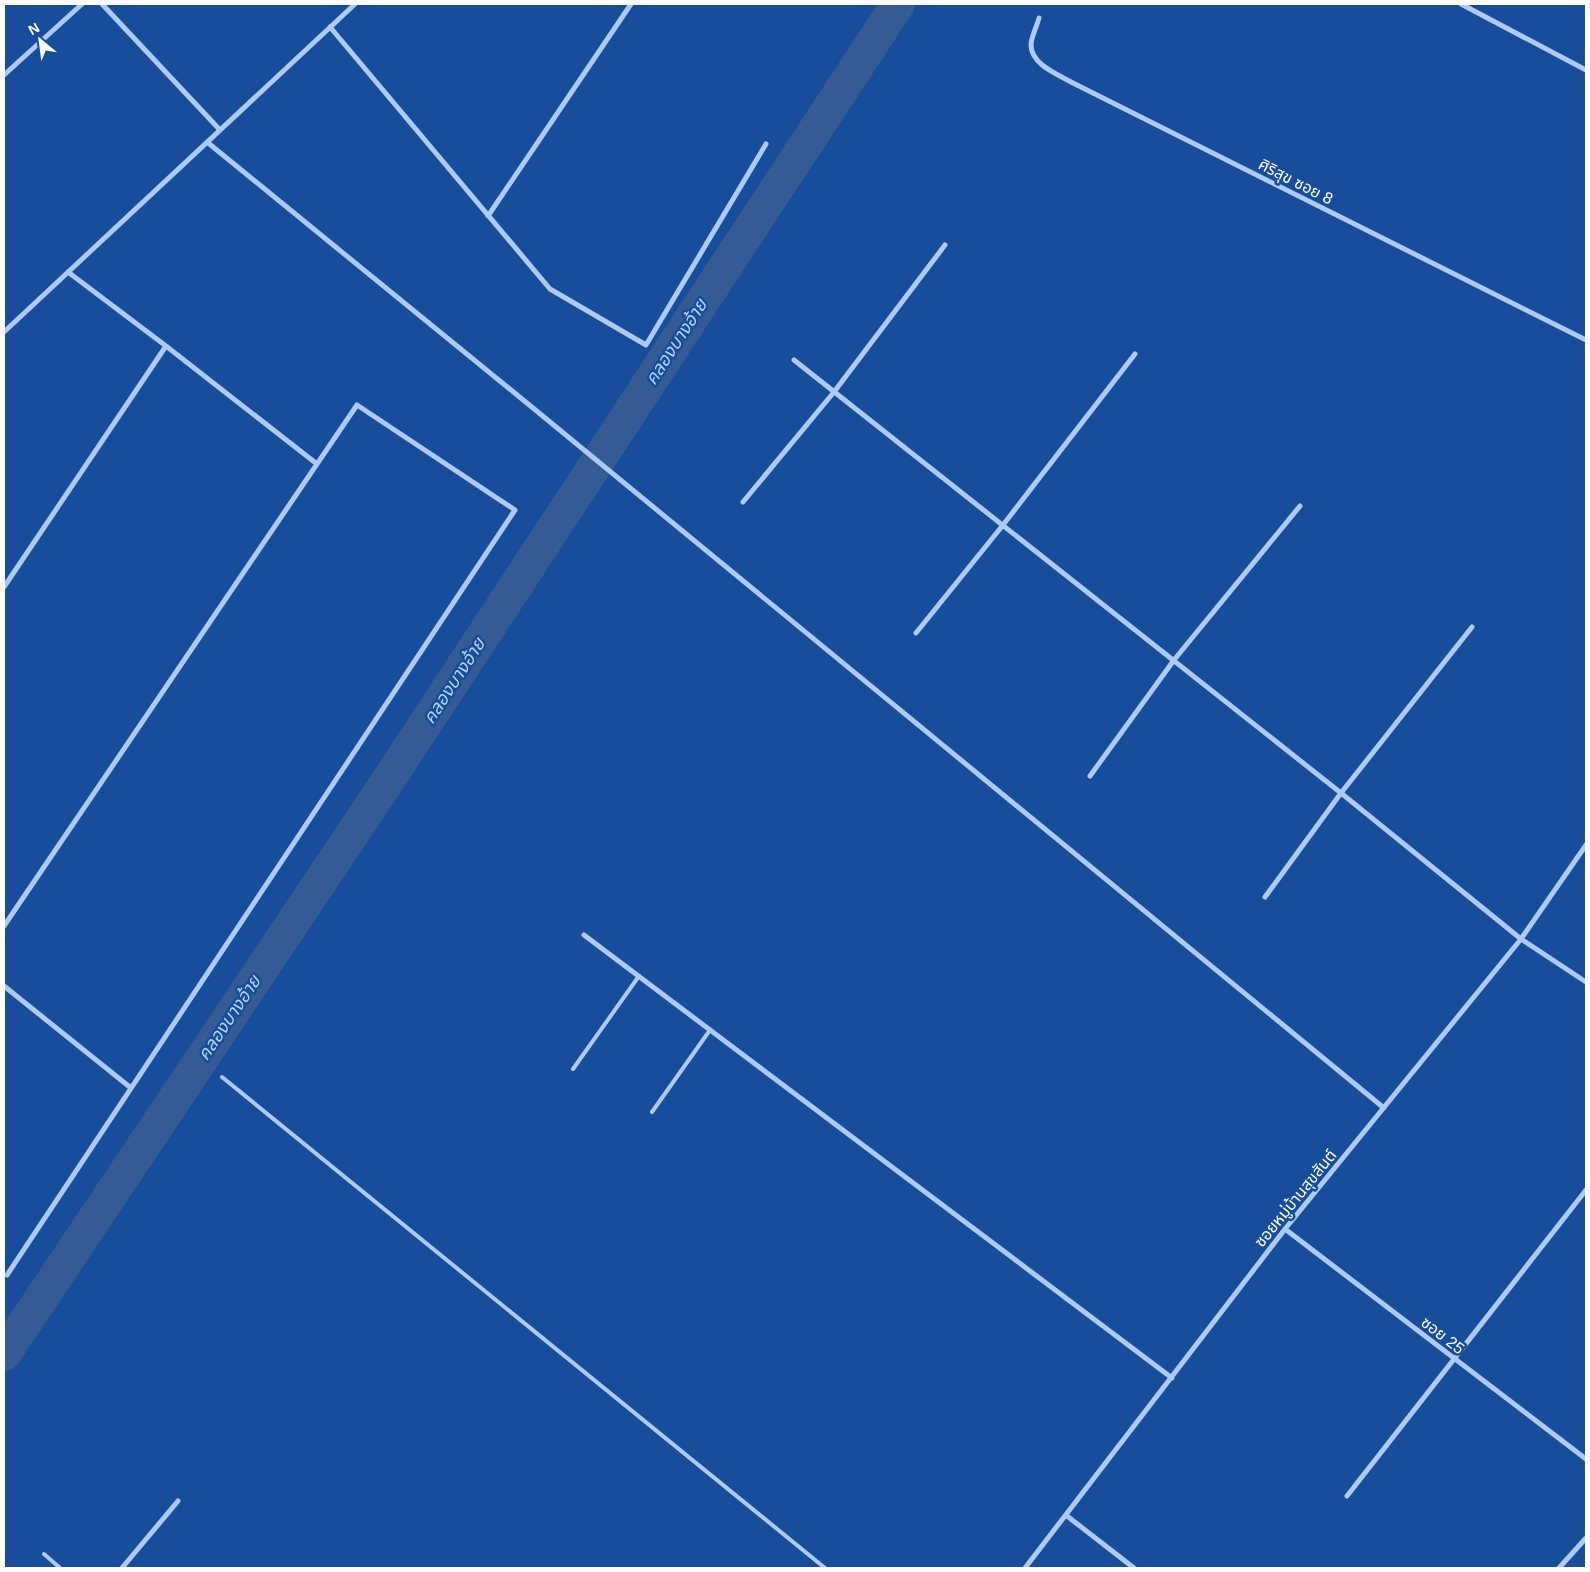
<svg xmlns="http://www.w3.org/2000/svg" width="1590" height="1572" font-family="Helvetica,'Noto Sans Thai',sans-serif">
	<rect width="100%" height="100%" fill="#174d9b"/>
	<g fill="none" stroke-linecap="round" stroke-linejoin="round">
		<!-- canal -->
		<path stroke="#355b94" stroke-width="34" d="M4,1354L385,785L898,4"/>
		<!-- lane -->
		<path stroke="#adcaf2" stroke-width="4" d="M573,1069L639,976
			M222,1077L825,1568
			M652,1112L710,1030
			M44,1554L60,1568"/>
		<!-- street -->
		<path stroke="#adcaf2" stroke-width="5" d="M102,4L220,130
			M1461,4L1586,70
			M1039,18C1037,26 1031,37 1031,45C1031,64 1057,74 1071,82L1586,340
			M330,27L550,289L646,345L766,144
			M4,75L82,4
			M207,142L533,408L1384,1108
			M488,216L631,4
			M68,272L166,346L317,464
			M4,332L355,4
			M794,360L1341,793L1521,939L1586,982
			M743,502L834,392L945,245
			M4,587L166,346
			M916,633L1003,525L1135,354
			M1090,776L1174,660L1300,506
			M1265,897L1341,793L1472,627
			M4,926L357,405L515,510L7,1275
			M584,935L1172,1378
			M4,986L131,1088
			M1285,1229L1586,1459
			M1347,1496L1586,1190
			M1067,1516L1134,1568
			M122,1568L178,1501
			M1025,1568L1285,1229L1521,939L1586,845
			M1559,1568L1586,1538"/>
	</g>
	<g text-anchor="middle" stroke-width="5" stroke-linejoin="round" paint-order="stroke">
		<!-- street labels -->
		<g font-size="16" fill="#fff" stroke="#174d9b">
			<text transform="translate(1296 181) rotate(27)" y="6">ศิริสุข ซอย 8</text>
			<text transform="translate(1295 1198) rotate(-51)" y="6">ซอยหมู่บ้านสุขสันต์</text>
			<text transform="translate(1443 1335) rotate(38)" y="6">ซอย 25</text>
		</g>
		<!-- water labels -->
		<g font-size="18" font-style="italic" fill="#bad4f9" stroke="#174d9b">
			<text transform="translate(676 342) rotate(-57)" y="6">คลองบางอ้าย</text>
			<text transform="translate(454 681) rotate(-57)" y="6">คลองบางอ้าย</text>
			<text transform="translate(229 1018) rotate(-56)" y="6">คลองบางอ้าย</text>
		</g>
	</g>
	<!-- border -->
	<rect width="1590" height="1572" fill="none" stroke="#ffffff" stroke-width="10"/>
	<!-- north arrow -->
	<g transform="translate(40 40) rotate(331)" stroke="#174d9b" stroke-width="4" paint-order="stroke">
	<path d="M0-4L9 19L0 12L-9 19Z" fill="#ffffff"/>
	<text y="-8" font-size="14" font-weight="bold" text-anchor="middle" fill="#ffffff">N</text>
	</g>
</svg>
